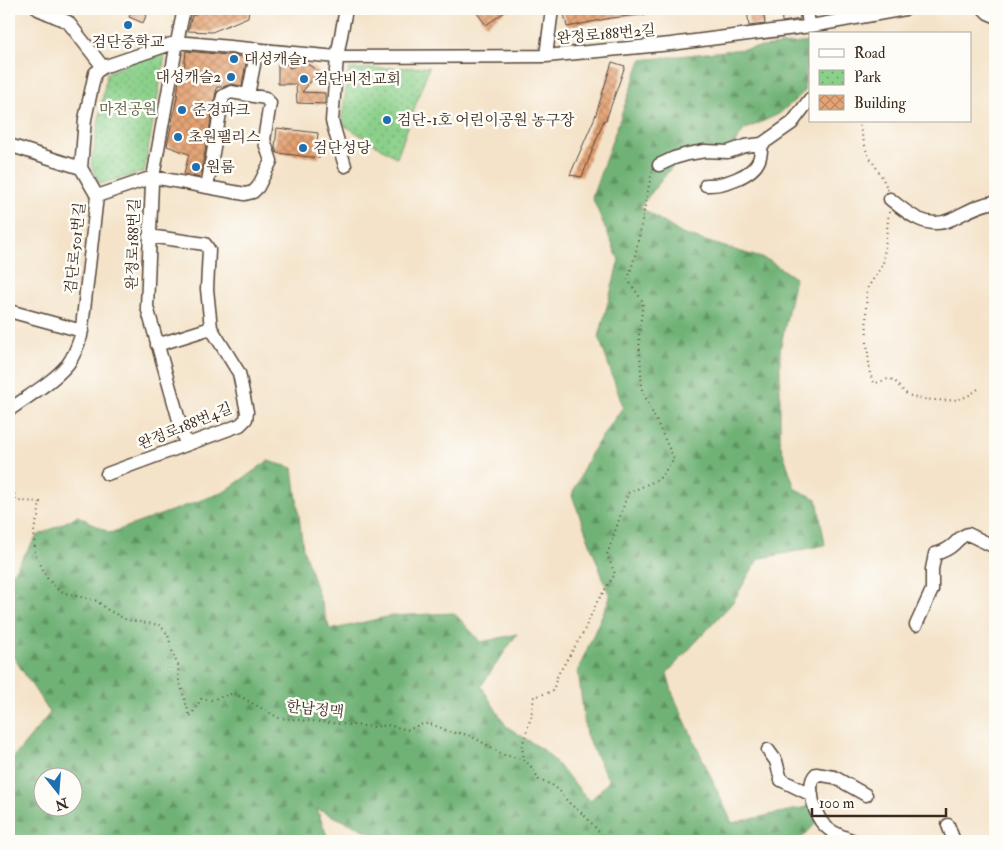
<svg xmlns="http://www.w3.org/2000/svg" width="1004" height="850" font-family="'IM FELL Double Pica','Noto Serif KR',serif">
	<defs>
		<pattern id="forest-firs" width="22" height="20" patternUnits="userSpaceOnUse" patternTransform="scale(1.25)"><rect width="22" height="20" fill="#70b276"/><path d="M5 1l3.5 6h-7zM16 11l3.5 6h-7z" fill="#5d9160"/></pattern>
		<pattern id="park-dots" width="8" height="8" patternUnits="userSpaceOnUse" patternTransform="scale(1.25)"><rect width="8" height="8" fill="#8bd08a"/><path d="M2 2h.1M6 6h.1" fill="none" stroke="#73a970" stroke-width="1.8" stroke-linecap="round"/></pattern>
		<pattern id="building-cross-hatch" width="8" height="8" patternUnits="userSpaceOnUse" patternTransform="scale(1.25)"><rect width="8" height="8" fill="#e5a476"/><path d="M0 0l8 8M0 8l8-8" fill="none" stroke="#bb8660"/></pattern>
	</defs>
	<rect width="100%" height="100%" fill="#fdfcf7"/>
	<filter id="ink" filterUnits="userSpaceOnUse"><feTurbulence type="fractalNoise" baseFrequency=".02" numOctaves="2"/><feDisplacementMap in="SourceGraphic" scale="10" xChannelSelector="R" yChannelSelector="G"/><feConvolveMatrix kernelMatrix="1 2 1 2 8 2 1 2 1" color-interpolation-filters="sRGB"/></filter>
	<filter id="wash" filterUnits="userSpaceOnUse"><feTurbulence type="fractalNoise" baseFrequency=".0096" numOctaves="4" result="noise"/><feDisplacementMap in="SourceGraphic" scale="20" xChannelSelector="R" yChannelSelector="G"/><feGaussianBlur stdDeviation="1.12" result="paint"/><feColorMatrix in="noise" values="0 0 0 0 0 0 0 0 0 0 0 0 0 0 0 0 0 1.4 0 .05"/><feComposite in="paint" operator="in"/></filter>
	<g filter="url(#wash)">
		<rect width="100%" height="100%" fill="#f4e3c9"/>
		<!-- forest -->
		<path fill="url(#forest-firs)" stroke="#566e4a" fill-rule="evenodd" d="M809,42L804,92L779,114L744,130L726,156L676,162L640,207L682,234L768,260L795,278L780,350V443L795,489L817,499L825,545L758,559L733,602L667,673L673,695L732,823L821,804L818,821L799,841H386L378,836L317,809L329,841H9V763L50,713L9,650V572H13L37,536L78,516L110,533L224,492L268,461L293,468L303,548L330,630L391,616L454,613L481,642L517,634L481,686L506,726L546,752L590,801L609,781L586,735L578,670L610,597L572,495L590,454L623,407L599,337L619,260L592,197L641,60ZM42,778H72V808H42Z"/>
		<!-- park -->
		<path fill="url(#park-dots)" stroke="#637d54" d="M167,45L144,172L99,184L91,165L107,73Z
			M429,67L397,158L341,123L349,69Z"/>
		<g id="blocks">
			<!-- building -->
			<path fill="url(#building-cross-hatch)" d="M133,9H149L143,23L129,17Z
				M196,9H249L248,17L212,32L188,31L192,15H196Z
				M474,9H509L486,25Z
				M563,9H658L659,13L611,18L567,27Z
				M747,9H763L765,24L749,26Z
				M781,9H799L800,19L782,22Z
				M186,51L247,57L242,86L232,84L222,87H217L200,178L184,174L189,154L167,146L177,97L180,70L184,71Z
				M612,62L625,66L606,120H604L582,177L570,175L595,117Z
				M306,63L319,72L302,92L325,93V104L297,103L296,84H278V64H289V68Z
				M277,128L318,133L316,150H320L319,158L277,153L275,147Z"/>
		</g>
	</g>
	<g filter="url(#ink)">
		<use href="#blocks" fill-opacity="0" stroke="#574638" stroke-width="1"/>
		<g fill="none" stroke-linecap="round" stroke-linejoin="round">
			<defs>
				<path id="minor" d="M38,9L68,22L103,67
					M184,9L177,42L337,57L546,56L671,44L811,26L905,9
					M807,9L809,26
					M984,9L988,13L995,16
					M546,56L552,9
					M248,95L257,49
					M9,145L81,168
					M659,165L674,158L688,154L705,151L728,152L745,146L762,144
					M345,166L332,121L337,57L346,9
					M706,185C722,186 753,176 759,160C761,155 761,149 762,144L792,123L810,99
					M97,196L153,177L245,194L253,192L258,187L271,161L264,140L270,103L265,98L231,92L223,96L207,187
					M890,199C908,214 928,231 952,219C967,212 979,204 995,202
					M9,311L82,331
					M157,345L211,328
					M9,410C28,396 52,383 68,364C74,356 78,345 81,336L97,196L81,168L85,119L95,73L103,67L177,42L152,183L147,307L186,445
					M107,474L240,425L246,419L247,412L239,373L211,328L207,289L209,250L205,244L149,236
					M916,625L932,590V569L935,554C942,552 949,549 954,544C959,539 961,536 968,534L995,547
					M768,750L776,761L781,780L812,795
					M948,825L954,841
					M854,841C844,837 833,834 825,826C815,817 805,784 816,774L834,777L866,795"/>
			</defs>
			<!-- minor casing -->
			<use href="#minor" stroke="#574638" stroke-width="15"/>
			<!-- path -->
			<path stroke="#574638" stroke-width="2" stroke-dasharray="1 4" stroke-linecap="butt" d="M858,121L867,153L881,175L888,190
				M889,212L883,264L867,289L866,309L867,343L870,374L874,383C880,383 887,377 893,380C898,383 901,390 907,394C915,399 924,399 934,400C953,401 963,401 978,389
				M9,480L17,501L40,502L38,517L34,529L35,553L47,578L57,589L65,593L97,601L108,610L127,620L160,625L168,635L173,654L178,665L179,680L190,717L201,699L211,700L234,693L279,718L374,727L387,725L409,730C426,719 434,725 452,733C469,731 487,746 502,754C509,757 518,757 525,761C532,766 535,773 539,780L552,785L559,790L568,802L586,817L607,841
				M524,761L522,746L531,717L534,697L553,691L557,676L582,635L597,602L615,574L607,555L628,493L659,479L674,459L642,390L639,335L643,302L628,280L636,252L649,185L652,172"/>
			<!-- minor -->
			<use href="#minor" stroke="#fff" stroke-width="12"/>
		</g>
	</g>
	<!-- markers -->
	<g fill="#1f6fb2" stroke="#fdfcf7" stroke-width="2">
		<circle cx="128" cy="25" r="5"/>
		<circle cx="234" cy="59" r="5"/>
		<circle cx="231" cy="77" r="5"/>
		<circle cx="304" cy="79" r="5"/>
		<circle cx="182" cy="110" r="5"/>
		<circle cx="387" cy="120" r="5"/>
		<circle cx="178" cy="137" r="5"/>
		<circle cx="303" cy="148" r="5"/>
		<circle cx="196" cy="167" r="5"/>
	</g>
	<g text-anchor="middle" stroke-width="5" stroke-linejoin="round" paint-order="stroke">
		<!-- street labels -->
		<g font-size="15" fill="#3b2a1e" stroke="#fdfcf7">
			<text transform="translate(606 34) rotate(-5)" y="5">완정로188번2길</text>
			<text transform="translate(133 244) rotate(-88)" y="5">완정로188번길</text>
			<text transform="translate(75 248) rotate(-84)" y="5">검단로501번길</text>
			<text transform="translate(185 426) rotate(-22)" y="5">완정로188번4길</text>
			<text transform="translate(315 709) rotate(6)" y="5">한남정맥</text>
		</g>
		<!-- poi labels -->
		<g font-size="15" fill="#3b2a1e" stroke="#fdfcf7" text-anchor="start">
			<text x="128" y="47" text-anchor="middle">검단중학교</text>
			<text x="244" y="64">대성캐슬1</text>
			<text x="221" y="82" text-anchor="end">대성캐슬2</text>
			<text x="314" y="84">검단비전교회</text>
			<text x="192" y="115">준경파크</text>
			<text x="397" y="125">검단-1호 어린이공원 농구장</text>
			<text x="188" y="142">초원팰리스</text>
			<text x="313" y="153">검단성당</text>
			<text x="206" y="172">원룸</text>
		</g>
		<!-- park labels -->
		<g font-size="15" fill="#535c3e" stroke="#fdfcf7">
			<text x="128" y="114">마전공원</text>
		</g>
	</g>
	<!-- margin -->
	<rect width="1004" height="850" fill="none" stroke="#fdfcf7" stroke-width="30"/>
	<!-- legend -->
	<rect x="809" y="32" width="162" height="90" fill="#fdfcf7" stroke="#afa8a0"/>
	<rect x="819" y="49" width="25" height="8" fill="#ffffff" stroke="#afa8a0"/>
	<text x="854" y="58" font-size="15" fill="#3b2a1e">Road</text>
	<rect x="819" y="70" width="25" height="15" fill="url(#park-dots)" stroke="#afa8a0"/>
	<text x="854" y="82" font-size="15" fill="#3b2a1e">Park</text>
	<rect x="819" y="95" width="25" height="15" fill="url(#building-cross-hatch)" stroke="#afa8a0"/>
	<text x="854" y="108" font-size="15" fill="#3b2a1e">Building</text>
	<!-- north arrow -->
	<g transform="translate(58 792) rotate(163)"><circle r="24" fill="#fdfcf7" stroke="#afa8a0"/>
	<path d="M0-4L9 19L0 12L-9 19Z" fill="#1f6fb2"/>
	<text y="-8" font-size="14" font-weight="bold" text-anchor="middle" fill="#3b2a1e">N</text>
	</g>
	<!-- scale -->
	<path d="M812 808v8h134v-8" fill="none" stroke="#3b2a1e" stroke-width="2.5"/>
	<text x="819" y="808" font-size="15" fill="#3b2a1e" stroke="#fdfcf7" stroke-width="4" paint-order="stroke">100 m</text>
</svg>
